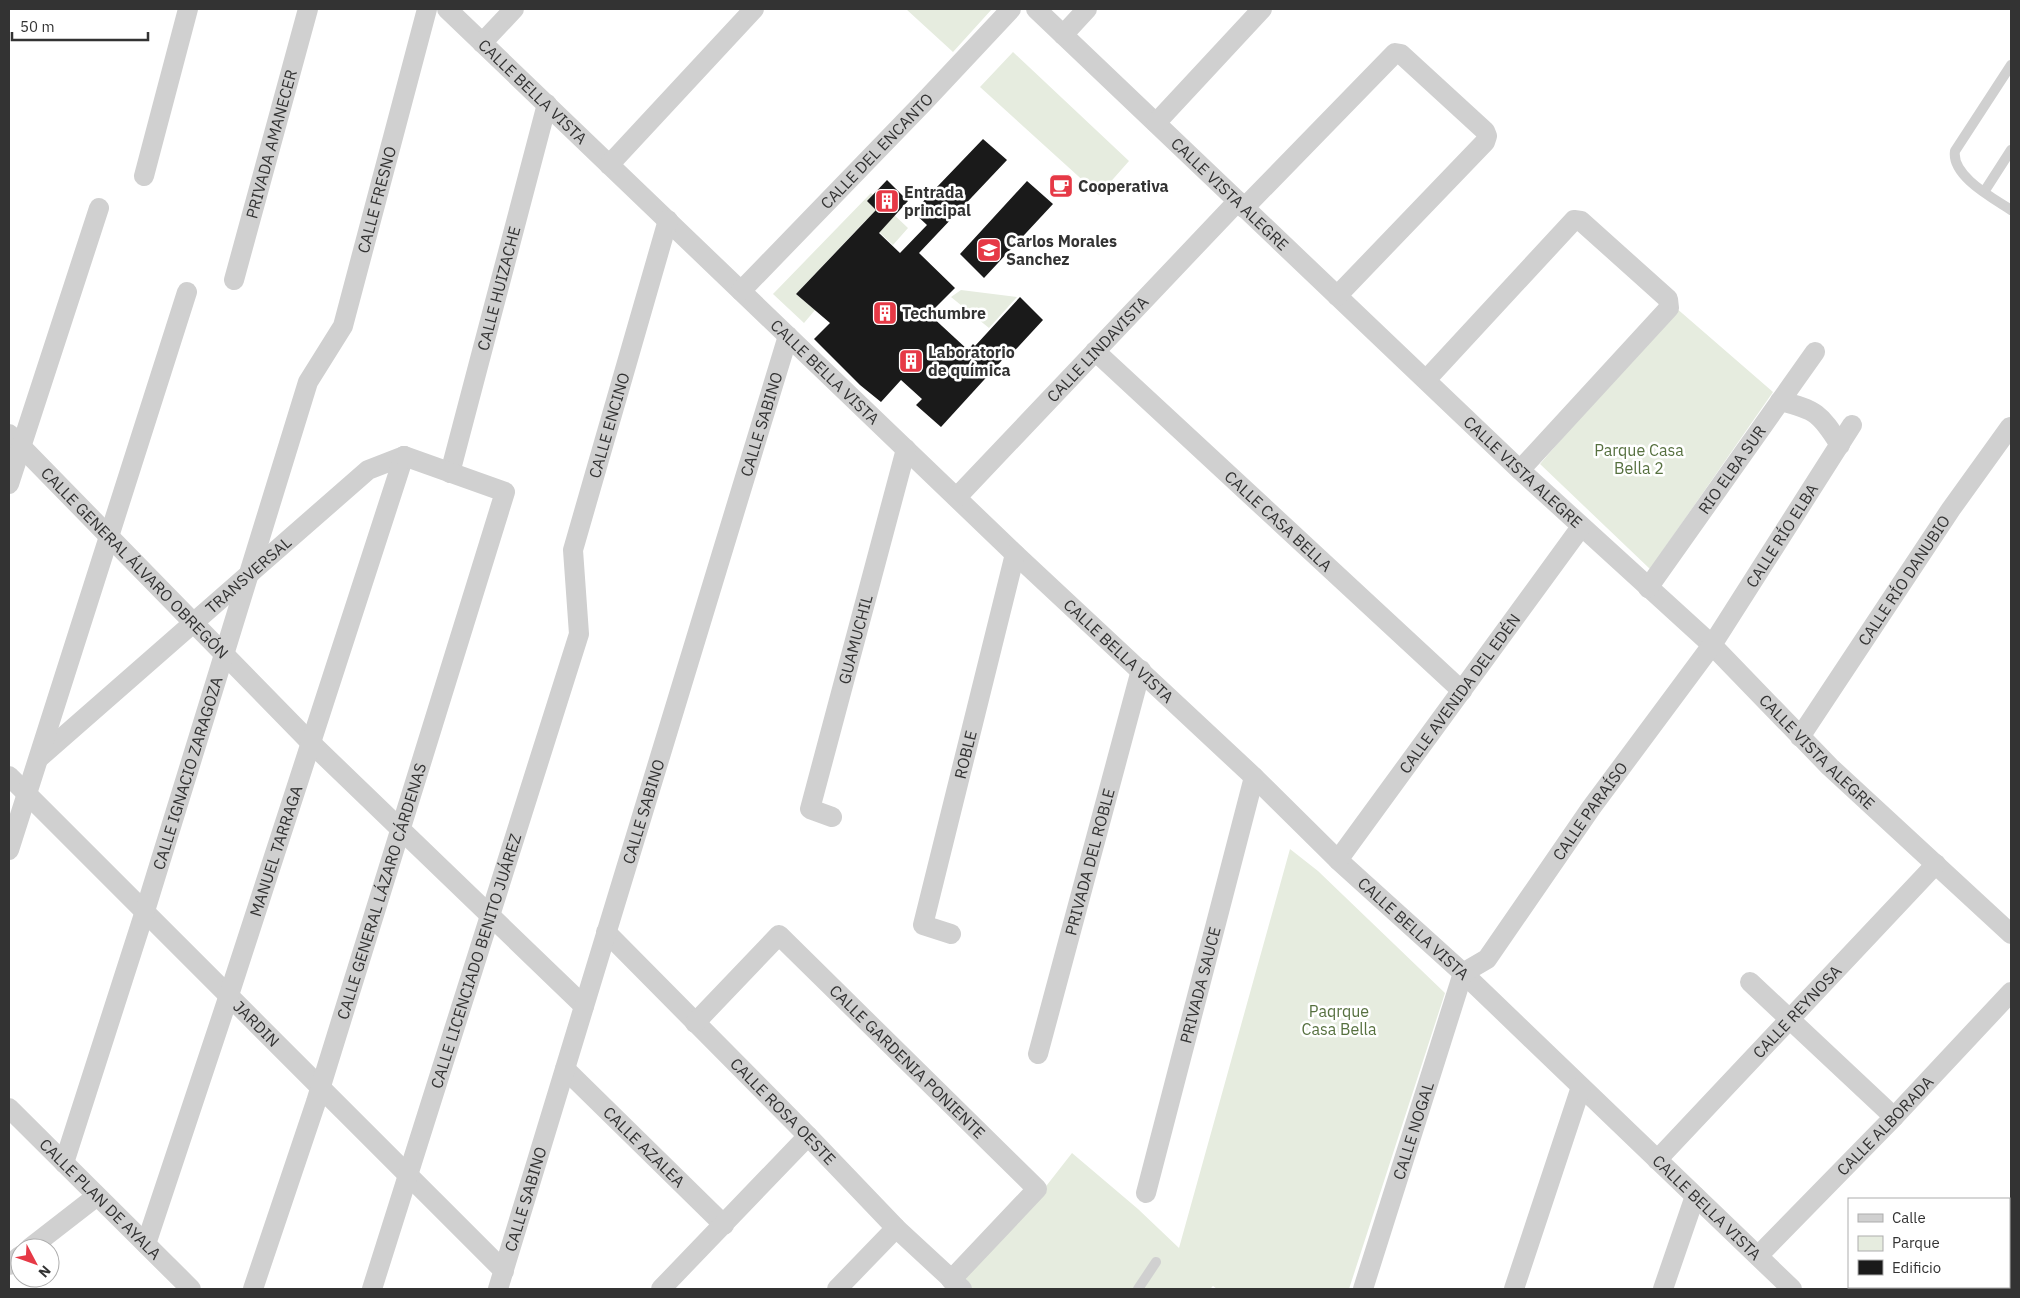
<svg xmlns="http://www.w3.org/2000/svg" width="2020" height="1298" font-family="'IBM Plex Sans',sans-serif">
	<rect width="100%" height="100%" fill="#fff"/>
	<!-- green -->
	<path fill="#e6ecdf" d="M906,9H992L953,52Z
		M1013,52L1129,161L1099,195L980,87Z
		M871,193L908,228L893,245L866,220L796,294L815,310L804,323L773,294Z
		M961,290L1017,297L989,328L951,297Z
		M1675,307L1773,392L1650,569L1540,464Z
		M1290,849L1318,871L1445,993L1349,1289H1217L1213,1286L1210,1289H948L1040,1194L1072,1153L1138,1209L1179,1248Z"/>
	<!-- building -->
	<path fill="#1a1a1a" d="M983,139L1007,160L919,253L955,288L929,314L968,350L973,344L975,346L1020,297L1043,320L1006,360L1004,358L941,427L916,405L922,399L901,380L881,402L860,385L814,339L830,323L796,294L876,210L867,201L887,180L908,201L879,233L900,253L927,225L913,212Z
		M1027,181L1053,204L984,278L960,254Z"/>
	<g fill="none" stroke-linecap="round" stroke-linejoin="round">
		<!-- lane -->
		<path stroke="#d0d0d0" stroke-width="10" d="M2011,65L1955,151C1951,176 1993,198 2011,210
			M1984,192L2011,150
			M2009,1279L2011,1278
			M1138,1289L1156,1262
			M1966,1289L1971,1287"/>
		<!-- street -->
		<g stroke="#d0d0d0" stroke-width="20">
			<path id="s1" d="M447,9L1015,554L1254,777L1338,860L1463,973L1792,1289"/>
			<path id="s2" d="M1036,9L1520,470L1712,645L1830,767L2011,934"/>
			<path d="M1063,35L1087,9"/>
			<path d="M482,43L514,9"/>
			<path d="M1156,123L1262,9"/>
			<path d="M609,165L754,9"/>
			<path d="M144,176L188,9"/>
			<path d="M1244,208L1395,53L1401,54L1485,131L1487,136L1485,142L1337,296"/>
			<path id="s3" d="M234,280L308,9"/>
			<path id="s4" d="M741,291L922,104L1011,9"/>
			<path id="s5" d="M1095,351L1462,691"/>
			<path d="M1426,380L1574,220L1581,221L1668,299L1669,308L1520,470"/>
			<path d="M1780,401C1816,410 1820,413 1840,445"/>
			<path id="s6" d="M9,434L310,742L584,1006"/>
			<path id="s7" d="M450,473L547,104"/>
			<path d="M9,484L99,208"/>
			<path id="s8" d="M957,497L1238,201"/>
			<path id="s9" d="M1648,588L1815,352"/>
			<path id="s10" d="M1800,737L1951,509L2010,427L2011,428"/>
			<path id="s11" d="M39,758L368,470L404,456"/>
			<path id="s12" d="M9,776L504,1271"/>
			<path id="s13" d="M832,817L810,809L906,449"/>
			<path d="M9,850L187,292"/>
			<path id="s14" d="M1338,860L1581,527"/>
			<path id="s15" d="M606,932L808,1136L896,1228L962,1289"/>
			<path id="s16" d="M951,934L923,925L1015,554"/>
			<path id="s17" d="M1463,973L1487,959L1591,808L1712,645L1852,425"/>
			<path d="M1750,982L1894,1117"/>
			<path id="s18" d="M695,1023L779,935L1037,1189L951,1280"/>
			<path id="s19" d="M1038,1054L1141,670"/>
			<path id="s20" d="M565,1069L724,1225"/>
			<path id="s21" d="M9,1108L191,1289"/>
			<path id="s22" d="M1657,1160L1936,864"/>
			<path id="s23" d="M64,1163L145,911L308,382L343,326L427,9"/>
			<path id="s24" d="M1146,1193L1254,777"/>
			<path id="s25" d="M146,1244L229,995L404,456"/>
			<path d="M30,1248L97,1196"/>
			<path id="s26" d="M1758,1256L1894,1117L2011,992"/>
			<path d="M9,1265L20,1256"/>
			<path id="s27" d="M253,1289L316,1102L505,492L404,456"/>
			<path id="s28" d="M372,1289L579,634L573,550L668,220"/>
			<path id="s29" d="M498,1289L788,336"/>
			<path d="M661,1289L808,1136"/>
			<path d="M837,1289L896,1228"/>
			<path id="s30" d="M1363,1289L1463,973"/>
			<path d="M1514,1289L1581,1087"/>
			<path d="M1663,1289L1695,1196"/>
		</g>
	</g>
	<!-- icons -->
	<defs>
		<symbol id="cafe-square" viewBox="-11 -11 22 22"><rect x="-9" y="-9" width="18" height="18" rx="4" fill="#e63946" stroke="#fff"/><path d="M-5.5-4.5H6V0H3Q3 3.5 0 3.5H-2.5Q-5.5 3.5-5.5 0ZM3-3.2v2h1.7v-2ZM-6 4.5H4V6H-6Z" fill="#fff"/></symbol>
		<symbol id="building-square" viewBox="-11 -11 22 22"><rect x="-9" y="-9" width="18" height="18" rx="4" fill="#e63946" stroke="#fff"/><path d="M-4-6H4V6H1V3H-1V6H-4ZM-2.5-4.3h1.7v1.8h-1.7ZM.8-4.3h1.7v1.8H.8ZM-2.5-1h1.7V.8h-1.7ZM.8-1h1.7V.8H.8Z" fill="#fff"/></symbol>
		<symbol id="school-square" viewBox="-11 -11 22 22"><rect x="-9" y="-9" width="18" height="18" rx="4" fill="#e63946" stroke="#fff"/><path d="M0-5L7-2L0 1L-7-2ZM-4 1L0 2.5L4 1V4Q0 6-4 4Z" fill="#fff"/></symbol>
	</defs>
	<g fill-rule="evenodd">
		<use href="#cafe-square" x="1047" y="172" width="28" height="28"/>
		<use href="#building-square" x="873" y="187" width="28" height="28"/>
		<use href="#school-square" x="975" y="236" width="28" height="28"/>
		<use href="#building-square" x="871" y="299" width="28" height="28"/>
		<use href="#building-square" x="897" y="347" width="28" height="28"/>
	</g>
	<g text-anchor="middle" stroke-width="5" stroke-linejoin="round" paint-order="stroke">
		<!-- street labels -->
		<g font-size="16" fill="#333" stroke="#fff">
			<text dy="6" stroke="none"><textPath href="#s1" startOffset="119">CALLE BELLA VISTA</textPath></text>
			<text dy="6" stroke="none"><textPath href="#s3" startOffset="141">PRIVADA AMANECER</textPath></text>
			<text dy="6" stroke="none"><textPath href="#s4" startOffset="195">CALLE DEL ENCANTO</textPath></text>
			<text dy="6" stroke="none"><textPath href="#s2" startOffset="268">CALLE VISTA ALEGRE</textPath></text>
			<text dy="6" stroke="none"><textPath href="#s23" startOffset="1015">CALLE FRESNO</textPath></text>
			<text dy="6" stroke="none"><textPath href="#s7" startOffset="191">CALLE HUIZACHE</textPath></text>
			<text dy="6" stroke="none"><textPath href="#s8" startOffset="204">CALLE LINDAVISTA</textPath></text>
			<text dy="6" stroke="none"><textPath href="#s1" startOffset="524">CALLE BELLA VISTA</textPath></text>
			<text dy="6" stroke="none"><textPath href="#s29" startOffset="904">CALLE SABINO</textPath></text>
			<text dy="6" stroke="none"><textPath href="#s28" startOffset="901">CALLE ENCINO</textPath></text>
			<text dy="6" stroke="none"><textPath href="#s9" startOffset="145">RIO ELBA SUR</textPath></text>
			<text dy="6" stroke="none"><textPath href="#s2" startOffset="672">CALLE VISTA ALEGRE</textPath></text>
			<text dy="6" stroke="none"><textPath href="#s5" startOffset="250">CALLE CASA BELLA</textPath></text>
			<text dy="6" stroke="none"><textPath href="#s17" startOffset="544">CALLE RÍO ELBA</textPath></text>
			<text dy="6" stroke="none"><textPath href="#s6" startOffset="180">CALLE GENERAL ÁLVARO OBREGÓN</textPath></text>
			<text dy="6" stroke="none"><textPath href="#s11" startOffset="278">TRANSVERSAL</textPath></text>
			<text dy="6" stroke="none"><textPath href="#s10" startOffset="188">CALLE RÍO DANUBIO</textPath></text>
			<text dy="6" stroke="none"><textPath href="#s13" startOffset="199">GUAMUCHIL</textPath></text>
			<text dy="6" stroke="none"><textPath href="#s1" startOffset="929">CALLE BELLA VISTA</textPath></text>
			<text dy="6" stroke="none"><textPath href="#s14" startOffset="206">CALLE AVENIDA DEL EDÉN</textPath></text>
			<text dy="6" stroke="none"><textPath href="#s2" startOffset="1078">CALLE VISTA ALEGRE</textPath></text>
			<text dy="6" stroke="none"><textPath href="#s16" startOffset="205">ROBLE</textPath></text>
			<text dy="6" stroke="none"><textPath href="#s23" startOffset="409">CALLE IGNACIO ZARAGOZA</textPath></text>
			<text dy="6" stroke="none"><textPath href="#s29" startOffset="499">CALLE SABINO</textPath></text>
			<text dy="6" stroke="none"><textPath href="#s17" startOffset="208">CALLE PARAÍSO</textPath></text>
			<text dy="6" stroke="none"><textPath href="#s25" startOffset="414">MANUEL TARRAGA</textPath></text>
			<text dy="6" stroke="none"><textPath href="#s19" startOffset="199">PRIVADA DEL ROBLE</textPath></text>
			<text dy="6" stroke="none"><textPath href="#s27" startOffset="418">CALLE GENERAL LÁZARO CÁRDENAS</textPath></text>
			<text dy="6" stroke="none"><textPath href="#s1" startOffset="1334">CALLE BELLA VISTA</textPath></text>
			<text dy="6" stroke="none"><textPath href="#s28" startOffset="344">CALLE LICENCIADO BENITO JUÁREZ</textPath></text>
			<text dy="6" stroke="none"><textPath href="#s24" startOffset="215">PRIVADA SAUCE</textPath></text>
			<text dy="6" stroke="none"><textPath href="#s22" startOffset="204">CALLE REYNOSA</textPath></text>
			<text dy="6" stroke="none"><textPath href="#s12" startOffset="350">JARDIN</textPath></text>
			<text dy="6" stroke="none"><textPath href="#s18" startOffset="302">CALLE GARDENIA PONIENTE</textPath></text>
			<text dy="6" stroke="none"><textPath href="#s15" startOffset="252">CALLE ROSA OESTE</textPath></text>
			<text dy="6" stroke="none"><textPath href="#s26" startOffset="182">CALLE ALBORADA</textPath></text>
			<text dy="6" stroke="none"><textPath href="#s30" startOffset="166">CALLE NOGAL</textPath></text>
			<text dy="6" stroke="none"><textPath href="#s20" startOffset="111">CALLE AZALEA</textPath></text>
			<text dy="6" stroke="none"><textPath href="#s21" startOffset="129">CALLE PLAN DE AYALA</textPath></text>
			<text dy="6" stroke="none"><textPath href="#s29" startOffset="94">CALLE SABINO</textPath></text>
			<text dy="6" stroke="none"><textPath href="#s1" startOffset="1739">CALLE BELLA VISTA</textPath></text>
		</g>
		<!-- poi labels -->
		<g font-size="16" font-weight="bold" fill="#333" stroke="#fff" text-anchor="start">
			<text x="1078" y="192">Cooperativa</text>
			<text x="904" y="198">Entrada<tspan x="904" dy="18">principal</tspan></text>
			<text x="1006" y="247">Carlos Morales<tspan x="1006" dy="18">Sanchez</tspan></text>
			<text x="902" y="319">Techumbre</text>
			<text x="928" y="358">Laboratorio<tspan x="928" dy="18">de química</tspan></text>
		</g>
		<!-- park labels -->
		<g font-size="16" fill="#56703f" stroke="#fff">
			<text x="1639" y="456">Parque Casa<tspan x="1639" dy="18">Bella 2</tspan></text>
			<text x="1339" y="1017">Paqrque<tspan x="1339" dy="18">Casa Bella</tspan></text>
		</g>
	</g>
	<!-- border -->
	<rect width="2020" height="1298" fill="none" stroke="#333333" stroke-width="20"/>
	<!-- legend -->
	<rect x="1848" y="1198" width="162" height="90" fill="#ffffff" stroke="#adadad"/>
	<rect x="1858" y="1214" width="25" height="8" fill="#d0d0d0" stroke="#adadad"/>
	<text x="1892" y="1223" font-size="15" fill="#333333">Calle</text>
	<rect x="1858" y="1236" width="25" height="15" fill="#e6ecdf" stroke="#adadad"/>
	<text x="1892" y="1248" font-size="15" fill="#333333">Parque</text>
	<rect x="1858" y="1260" width="25" height="15" fill="#1a1a1a" stroke="#adadad"/>
	<text x="1892" y="1273" font-size="15" fill="#333333">Edificio</text>
	<!-- north arrow -->
	<g transform="translate(35 1263) rotate(131)"><circle r="24" fill="#ffffff" stroke="#adadad"/>
	<path d="M0-4L9 19L0 12L-9 19Z" fill="#e63946"/>
	<text y="-8" font-size="14" font-weight="bold" text-anchor="middle" fill="#333333">N</text>
	</g>
	<!-- scale -->
	<path d="M12 32v8h136v-8" fill="none" stroke="#333333" stroke-width="2.5"/>
	<text x="20" y="32" font-size="15" fill="#333333" stroke="#ffffff" stroke-width="4" paint-order="stroke">50 m</text>
</svg>
